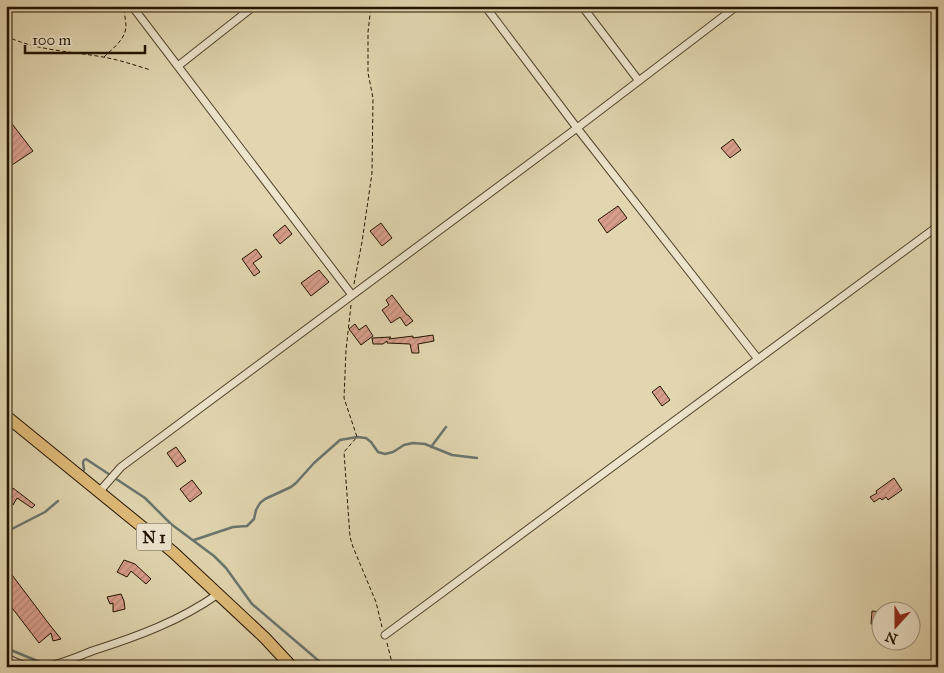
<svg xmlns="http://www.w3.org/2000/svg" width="944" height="673" font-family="'IM FELL Great Primer',serif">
	<defs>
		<pattern id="building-hatch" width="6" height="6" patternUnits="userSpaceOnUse" patternTransform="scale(1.25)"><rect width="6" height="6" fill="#d89e8c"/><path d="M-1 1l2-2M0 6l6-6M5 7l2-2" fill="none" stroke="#b98777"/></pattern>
	</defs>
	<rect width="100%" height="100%" fill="#e1d6b0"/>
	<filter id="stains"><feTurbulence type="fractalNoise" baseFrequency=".004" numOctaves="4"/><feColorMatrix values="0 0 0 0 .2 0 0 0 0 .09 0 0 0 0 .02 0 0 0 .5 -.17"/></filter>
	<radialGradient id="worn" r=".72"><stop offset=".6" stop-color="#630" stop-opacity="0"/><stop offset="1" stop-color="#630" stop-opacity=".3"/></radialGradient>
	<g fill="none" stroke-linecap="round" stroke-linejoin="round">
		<!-- stream -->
		<path stroke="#6a756e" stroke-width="2.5" d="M431,447L446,427
			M84,470L83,462L84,460L86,459L145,498L171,524L214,556L226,568L252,604L326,667
			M6,532L45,512L58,501
			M194,540L233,527L247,526L254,519L256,510L260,503L265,499L291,487L296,483L314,463L340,440L357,437L366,438L371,442L378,452L385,454L393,452L404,445L413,443L425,444L452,455L477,458
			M6,648L47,665
			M727,667L736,666"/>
	</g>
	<!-- building -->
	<path fill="url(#building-hatch)" stroke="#221300" d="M6,116L33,151L6,169Z
		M733,139L741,150L730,158L721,148Z
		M618,206L627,218L607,233L598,220Z
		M381,223L392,238L382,246L370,231Z
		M285,225L292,234L280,244L273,235Z
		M256,249L262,257L253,263L260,272L254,276L242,259Z
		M319,270L329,282L311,296L301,283Z
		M392,295L407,315H408L413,321L406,326L400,317L391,323L382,310L389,305L386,300Z
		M355,324L359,330L366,325L373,336L361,345L349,329Z
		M433,335L434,341L418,344L419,353H412L410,344L387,343V341L383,344H373L372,338L391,337L389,339L413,336V338Z
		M660,386L670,400L662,406L652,392Z
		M176,447L186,461L177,467L167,453Z
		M894,478L902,490L888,500L886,497L882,500L880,498L874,502L870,497L877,493L876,491Z
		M192,480L202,493L190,502L180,489Z
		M13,488L35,505L32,508L17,498L13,505L6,501Z
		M124,560L135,564L151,579L146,584L131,571L127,577L117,572Z
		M6,567L49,624L61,639L53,641L51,633L39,643L6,600Z
		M121,594L124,601L125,609L113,612V603L110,604L107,597Z
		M872,611L882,612V625L871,624Z"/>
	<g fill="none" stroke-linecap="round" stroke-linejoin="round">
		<defs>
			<path id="minor" d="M132,6L352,295
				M485,6L577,128L758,359
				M582,6L639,81
				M178,66L254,6
				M99,492L121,467L577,128L737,6
				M385,635L938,226
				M6,658L27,667
				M45,667C61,664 77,657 92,651C136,637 180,621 218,594"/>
			<path id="trunk" d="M6,416L173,552L265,638L292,667"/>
		</defs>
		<!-- minor casing -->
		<use href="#minor" stroke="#52442c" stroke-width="9"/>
		<!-- trunk casing -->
		<use href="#trunk" stroke="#221300" stroke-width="13"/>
		<!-- path -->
		<path stroke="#221300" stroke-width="1" stroke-dasharray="4 2.5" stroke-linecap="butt" d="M6,36C41,53 81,51 117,60C129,63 140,67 151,70
			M104,57C112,49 125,40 126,27C126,21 124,13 124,6
			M354,284L362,242L372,173L373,98L368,73V32L371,6
			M351,305L346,350L344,398L357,437L344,452L350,537L353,547L376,602L382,627
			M387,643L393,667"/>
		<!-- minor -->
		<use href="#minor" stroke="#ece4cc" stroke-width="7"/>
		<!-- trunk -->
		<use href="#trunk" stroke="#e0bb78" stroke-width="11"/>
	</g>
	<g text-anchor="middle" stroke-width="4.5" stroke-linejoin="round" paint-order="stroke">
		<!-- shield labels -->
		<rect fill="#ece4cc" stroke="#5f523d" stroke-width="1" x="136.5" y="523.5" width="35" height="27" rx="4"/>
		<g font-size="16" font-weight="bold" fill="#221300">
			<text x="154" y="543">N 1</text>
		</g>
	</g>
	<!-- margin -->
	<rect width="944" height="673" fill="none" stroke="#e1d6b0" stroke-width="25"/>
	<rect x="8" y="8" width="929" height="658" fill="none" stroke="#221300" stroke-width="2.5"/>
	<rect x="12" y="12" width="919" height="648" fill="none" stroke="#221300"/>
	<!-- north arrow -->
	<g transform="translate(896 626) rotate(201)"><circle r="24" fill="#ece4cc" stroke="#9b907a"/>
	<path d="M0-4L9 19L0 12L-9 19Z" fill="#8f2418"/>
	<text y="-8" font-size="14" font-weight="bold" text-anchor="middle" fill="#221300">N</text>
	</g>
	<!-- scale -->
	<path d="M25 45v8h120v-8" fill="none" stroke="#221300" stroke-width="2.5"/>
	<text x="32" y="45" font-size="15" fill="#221300" stroke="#ece4cc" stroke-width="4" paint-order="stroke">100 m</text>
	<rect width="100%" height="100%" filter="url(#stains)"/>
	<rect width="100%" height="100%" fill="url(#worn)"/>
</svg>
